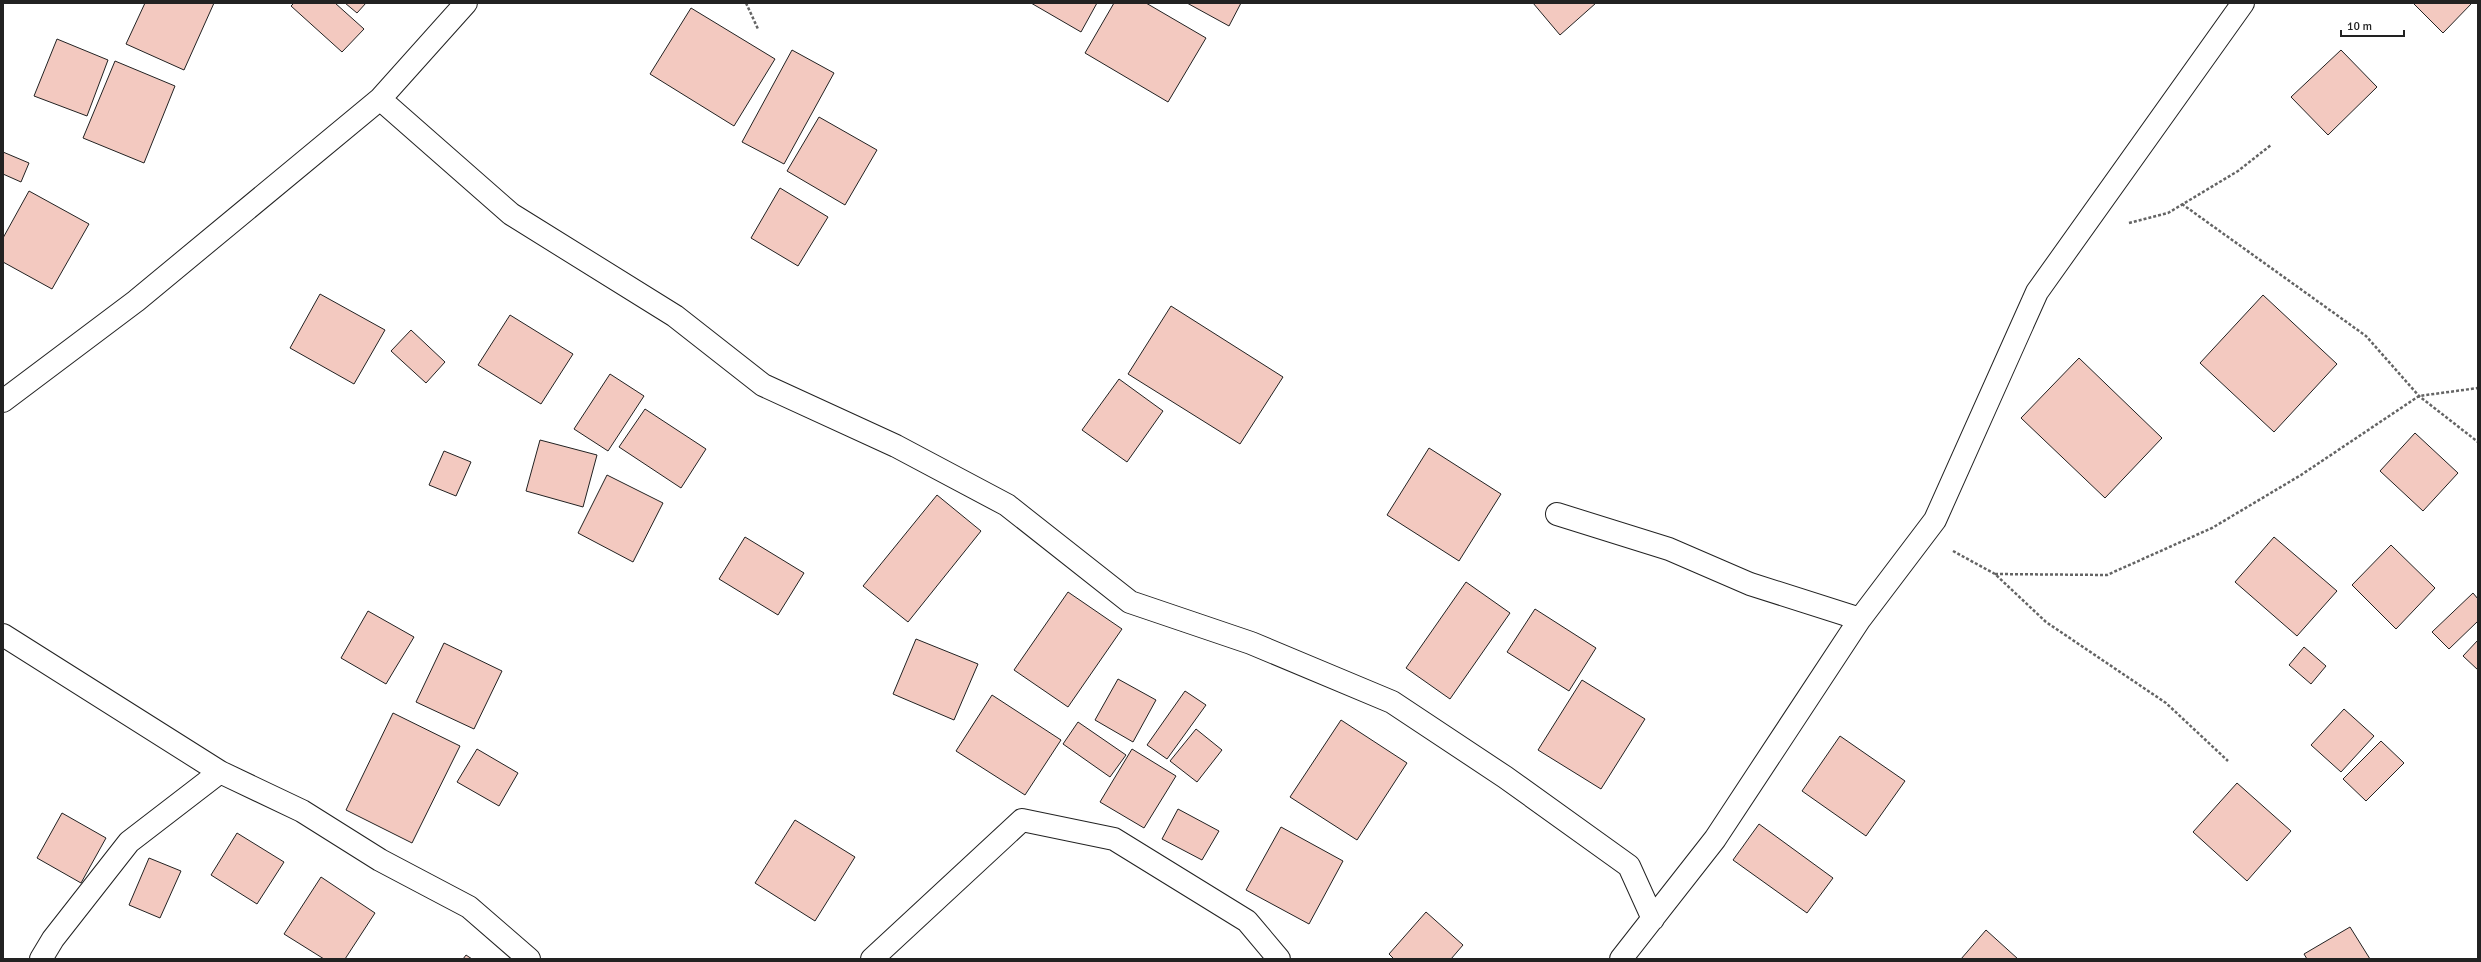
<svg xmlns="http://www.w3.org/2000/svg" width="2481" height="962" font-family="Signika,sans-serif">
	<rect width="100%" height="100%" fill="#fff"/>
	<!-- building -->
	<path fill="#f3c9c0" stroke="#222" d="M145,3H214L184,70L126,44Z
		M294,3H335L364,29L342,52L291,6Z
		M345,3H366L357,13Z
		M1031,3H1097L1081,32Z
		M1114,3H1146L1206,38L1168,102L1085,53Z
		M1187,3H1241L1229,26Z
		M1533,3H1596L1560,35Z
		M2413,3H2472L2443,33Z
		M691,8L775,59L734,126L650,74Z
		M57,39L108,60L87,116L34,96Z
		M792,50L834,73L784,164L742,142Z
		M2341,50L2377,87L2328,135L2291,97Z
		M115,61L175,86L144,163L83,138Z
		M819,117L877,150L845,205L787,171Z
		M3,152L29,163L21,182L3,174Z
		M780,188L828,217L798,266L751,238Z
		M29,191L89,224L52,289L3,262V238Z
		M320,294L385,330L354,384L290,348Z
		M2263,295L2337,364L2274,432L2200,363Z
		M1171,306L1283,377L1240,444L1128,374Z
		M510,315L573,354L541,404L478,365Z
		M411,330L445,362L426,383L391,351Z
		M2079,358L2162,438L2105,498L2021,418Z
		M610,374L644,396L608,451L574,429Z
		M1119,379L1163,411L1127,462L1082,430Z
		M645,409L706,449L681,488L619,447Z
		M2415,433L2458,473L2423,511L2380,471Z
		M540,440L597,455L583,507L526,491Z
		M1429,448L1501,494L1459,561L1387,515Z
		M444,451L471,462L456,496L429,485Z
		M607,475L663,503L633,562L578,533Z
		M937,495L981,531L908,622L863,586Z
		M745,537L804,573L778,615L719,579Z
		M2274,537L2337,591L2297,636L2235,582Z
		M2391,545L2435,588L2396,629L2352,585Z
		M1466,582L1510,613L1450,699L1406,668Z
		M1068,592L1122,629L1068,707L1014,670Z
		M2473,593L2478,599V621L2449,649L2432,632Z
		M1535,609L1596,648L1569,691L1507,652Z
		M368,611L414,637L386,684L341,658Z
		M916,639L978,664L954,720L893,694Z
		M2478,640V670L2463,656Z
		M444,643L502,671L474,729L416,702Z
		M2304,647L2326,666L2311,684L2289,665Z
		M1118,679L1156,700L1133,742L1095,720Z
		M1582,680L1645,719L1601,789L1538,750Z
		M1185,691L1206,705L1167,759L1147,745Z
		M992,695L1061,740L1025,795L956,751Z
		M2344,709L2374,736L2341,772L2311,745Z
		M393,713L460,746L412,843L346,810Z
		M1341,720L1407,763L1357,840L1290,797Z
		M1078,722L1126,755L1110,777L1063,744Z
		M1196,729L1222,750L1197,782L1170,761Z
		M1840,736L1905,781L1866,836L1802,791Z
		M2381,741L2404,763L2366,801L2343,779Z
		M477,749L518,773L499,806L457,782Z
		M1132,749L1176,776L1144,828L1100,802Z
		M2237,783L2291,831L2247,881L2193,832Z
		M1178,809L1219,831L1202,860L1162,839Z
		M62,813L106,838L81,883L37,858Z
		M795,820L855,857L815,921L755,883Z
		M1759,824L1833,878L1807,913L1733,860Z
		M1281,827L1343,861L1309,924L1246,890Z
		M237,833L284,862L257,904L211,875Z
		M149,858L181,871L160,918L129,905Z
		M321,877L375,913L345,959H324L284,934Z
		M1426,912L1463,945L1451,959H1394L1389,954Z
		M2350,927L2370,959H2307L2304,954Z
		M1986,930L2018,959H1961Z
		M466,955L472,959H463Z"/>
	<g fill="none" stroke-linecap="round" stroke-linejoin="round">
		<defs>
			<path id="minor" d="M380,99L511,214L675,316L763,385L896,446L1007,505L1130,602L1251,643L1392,702L1505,777L1629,866L1653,919
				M3,401L136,301L380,99L466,3
				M1557,514L1669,549L1750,584L1860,619
				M3,635L220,772
				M41,959L53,939L129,842L220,772L302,811L380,860L469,907L529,959
				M872,959L1022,820L1114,839L1247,921L1279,959
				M1621,959L1715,839L1860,619L1935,520L2037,292L2243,3"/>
		</defs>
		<!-- minor casing -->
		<use href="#minor" stroke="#222" stroke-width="24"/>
		<!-- path -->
		<path stroke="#646464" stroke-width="2.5" stroke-dasharray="3 2" stroke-linecap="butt" d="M746,3L758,29
			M2182,204L2366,336L2419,396L2478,442
			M2129,223L2168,213L2238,171L2271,145
			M1953,551L1995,574L2046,622L2166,703L2228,761
			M1995,574L2107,575L2212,528L2301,475L2419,396L2478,388"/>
		<!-- minor -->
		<use href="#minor" stroke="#fff" stroke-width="22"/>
	</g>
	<!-- border -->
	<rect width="2481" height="962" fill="none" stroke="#222222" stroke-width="8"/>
	<!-- scale -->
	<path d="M2341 30v6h63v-6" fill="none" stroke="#222222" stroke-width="2"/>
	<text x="2347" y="30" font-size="12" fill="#222222" stroke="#ffffff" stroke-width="3" paint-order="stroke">10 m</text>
</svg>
